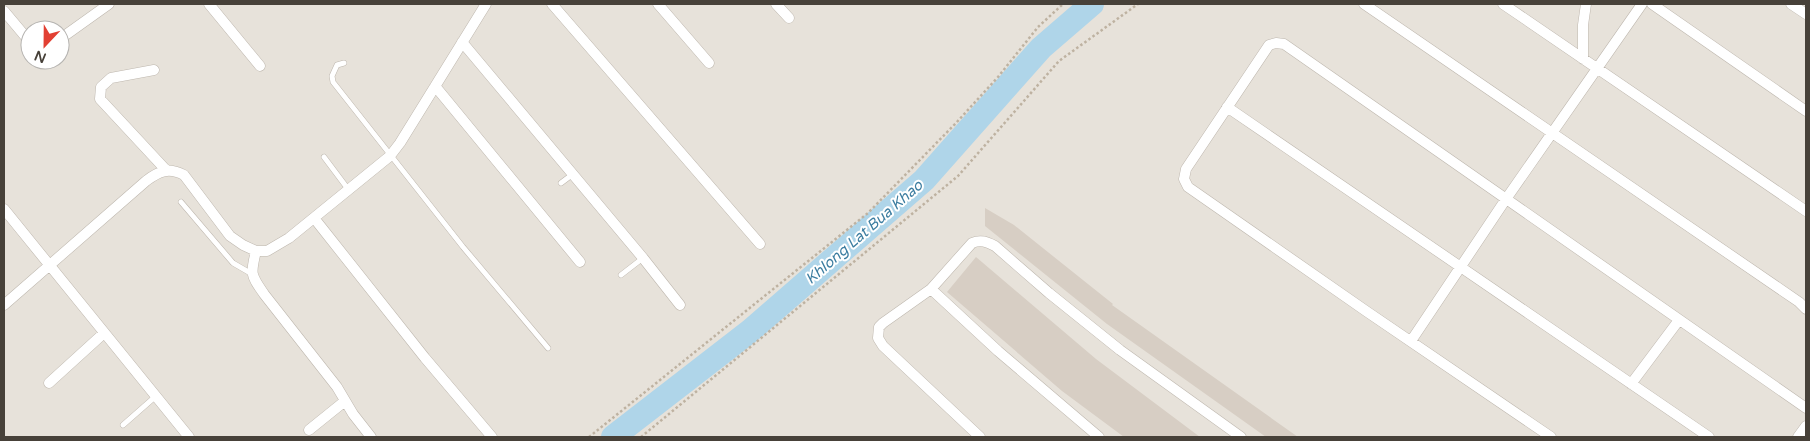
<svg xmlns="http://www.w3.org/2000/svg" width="1810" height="441" font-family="'Varela Round',sans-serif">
	<rect width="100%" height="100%" fill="#f4f0eb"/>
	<!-- residential -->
	<path fill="#e7e2da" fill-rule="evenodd" d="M4,4H1806V437H4ZM30,30H60V60H30Z"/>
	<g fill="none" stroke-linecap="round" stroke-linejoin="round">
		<!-- river -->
		<path stroke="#afd5e9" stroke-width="24" d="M613,437L750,331L924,180L1041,48L1092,4"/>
	</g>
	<!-- building -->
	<path fill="#d7cec4" d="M985,208L1014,225L1113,304L1112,305L1298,437H1266L1107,324L985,226Z
		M976,257L1096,359L1200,437H1124L1062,391L947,292Z"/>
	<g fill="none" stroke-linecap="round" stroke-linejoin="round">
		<defs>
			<path id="lane" d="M344,63L337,65L332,76L333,82L463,247L548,348
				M324,157L348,189
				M561,183L573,174
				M181,202L233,263L252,274
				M621,275L643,258
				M123,425L156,396"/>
			<path id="street" d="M209,4L260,66
				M552,4L760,244
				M658,4L709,63
				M776,4L789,18
				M1364,4L1799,302L1806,309
				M1503,4L1806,211
				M1652,4L1806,111
				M1791,4L1806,14
				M4,11L30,42
				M60,39L109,4
				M462,42L643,258L680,305
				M1583,59V25L1586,4
				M154,70L111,78L101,87L100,99L166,170
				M435,86L580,262
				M1227,107L1709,437
				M4,209L189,437
				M314,218L425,358L492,437
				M256,251C250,275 251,275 264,294L337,387L353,414L371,437
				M931,289L998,351L1099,437
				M4,305L146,181C159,171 169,167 184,175L230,236L243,245L256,251H267L289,238L390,156L400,143L486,4
				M1411,341L1506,199L1642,4
				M49,383L104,333
				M1631,384L1679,320
				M309,430L345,401
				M980,437L883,346L878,338L879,327L883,323L931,289L972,243C981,239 987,242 995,246L1049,293L1120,350L1241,437
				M1551,437L1366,311L1188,187L1184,179L1186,169L1269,45L1276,43L1284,44L1806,408
				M1798,437L1806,426"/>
		</defs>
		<!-- lane casing -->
		<use href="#lane" stroke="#beb7ae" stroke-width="6"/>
		<!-- street casing -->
		<use href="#street" stroke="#beb7ae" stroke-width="11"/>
		<!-- path -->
		<path stroke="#beb2a1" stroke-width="2.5" stroke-dasharray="2.5 2.5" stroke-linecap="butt" d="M589,437L868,213L956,123L998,77L1038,27L1063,4
			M641,437L958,176L1059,61L1138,4"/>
		<!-- lane -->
		<use href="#lane" stroke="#fff" stroke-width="5"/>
		<!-- street -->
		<use href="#street" stroke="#fff" stroke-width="10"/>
	</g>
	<g text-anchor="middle" stroke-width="4" stroke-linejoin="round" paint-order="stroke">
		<!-- water labels -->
		<g font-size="15" font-style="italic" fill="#3c7da0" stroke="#fff">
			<text transform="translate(864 232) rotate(-41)" y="5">Khlong Lat Bua Khao</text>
		</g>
	</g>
	<!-- border -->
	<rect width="1810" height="441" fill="none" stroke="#474139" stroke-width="10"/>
	<!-- north arrow -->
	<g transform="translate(45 45) rotate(202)"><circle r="24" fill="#ffffff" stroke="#b5b3b0"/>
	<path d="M0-4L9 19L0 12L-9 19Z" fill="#e24033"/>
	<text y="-8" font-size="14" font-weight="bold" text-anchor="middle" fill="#474139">N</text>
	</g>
</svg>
